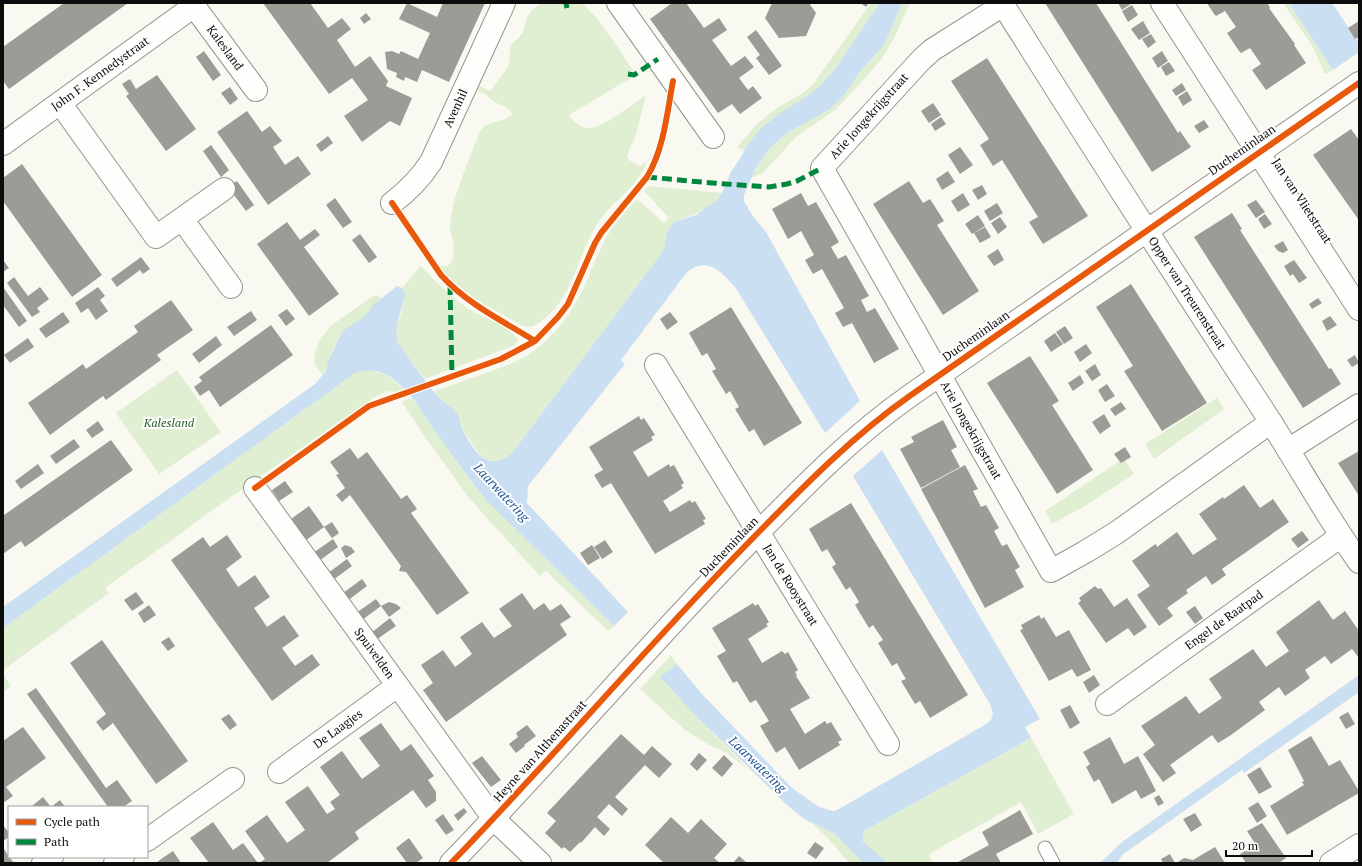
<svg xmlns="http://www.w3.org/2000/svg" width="1362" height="866" font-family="'PT Serif',serif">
	<rect width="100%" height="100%" fill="#faf9f1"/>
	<!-- green -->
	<path fill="#e0eed2" d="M541,3H580C596,11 623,56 635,73L631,78L569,115C574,122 580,128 589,128C603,128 634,103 646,95L636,135L628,152L627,156L629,160L640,166L647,161L650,156C646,164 643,172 638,178C627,194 610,205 599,221C575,257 574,305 532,327L523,326C493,309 461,294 439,266H447C460,255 450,239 450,225C452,197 470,158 480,131C488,119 503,124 512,114L511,111L505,107L493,101L486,95L475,89L477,85L490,91L506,70L509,64L510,49L511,45L523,33L527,17L533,9Z
		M871,3H880C862,30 845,61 821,85C810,96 796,102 784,111C768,122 755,134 745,150L737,148C747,134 763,117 777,108C790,100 804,94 814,83Z
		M902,3H910L894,38L881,60L855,89L835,110L796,137L763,173L751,178L763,157L771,147L789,132L830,109L844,95L862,69L876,54L886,41Z
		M1283,3H1289L1333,70L1325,74L1313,47Z
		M649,186L722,193C712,210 692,215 674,222L664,249L658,258L513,452C494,469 483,461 471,442C469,438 465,434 463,429C461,425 461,419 458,415C454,408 447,406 441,401C438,398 436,394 434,391C448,387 462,381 477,376C494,370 514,364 530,354C548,341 565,322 576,302C587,284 593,263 603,244C611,227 624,213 637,199L664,223L669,218L644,191Z
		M421,266C436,283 453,299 472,311C484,318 514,327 518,341L515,345L425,379C417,368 396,346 396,334C396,322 410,297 402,288Z
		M377,295L381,298C375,304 371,311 365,317C356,324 345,328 338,338C331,349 330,364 323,375C313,364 312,361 317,347C327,321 353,313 373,296Z
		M177,370L221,432L159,474L116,413Z
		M363,370C382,370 390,377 404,389L396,392L387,391L372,399L224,502L105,588L109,593L3,670V628L355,373Z
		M411,398L419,408L472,483L486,500L614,626L608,631L546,571L540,576L483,514L466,494L425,437L402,402Z
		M1217,398L1224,409L1154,459L1145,444Z
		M1124,458L1134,474L1085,506L1052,524L1045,511Z
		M671,655L677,664L660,677L693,713L751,772L727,753L709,745L685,730L640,689Z
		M3,675L11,686L3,692Z
		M1031,738L1074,814L1038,834L1021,802L929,854L933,863H888L861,841L864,831Z
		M812,823L835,834L863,863H849L828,838Z"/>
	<!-- water -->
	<path fill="#cadff1" d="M880,3H902L886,41L876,54L862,69L844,95L830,109L789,132L779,140L771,147L756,168L744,195V201L752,215L766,232L860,401L825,433L735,287C721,271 707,256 687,272L621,360L625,364L528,486L527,503L628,612L614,626L486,500C468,478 452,454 435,431C421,411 407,385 385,374C375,369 365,370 355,373L3,628V607L315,384L326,371L328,362L338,339L344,330L364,317L368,313L373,305L397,286C403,287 404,290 405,295C402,311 393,326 398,343C411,361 424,380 438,397C443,403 450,405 455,411C461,416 460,424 463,430C474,452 489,474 513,452L658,258L664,249L667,233L670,227L674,222L696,215L717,200L722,193L731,172L739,160L749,143L760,129L783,111L806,97L821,85L836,68Z
		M1289,3H1332L1359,43V52L1333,70Z
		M882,450L1040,719L1025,727L1031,738L864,831L862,841L888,863H863L835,834L804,819L787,805L693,713L660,677L677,664L702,694L792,788L819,807L833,811L837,810L983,726L991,720L993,714L990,704L853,476Z
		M1359,675V692L1244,773L1242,770L1122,855L1117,863H1100L1122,842Z"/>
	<!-- building -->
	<path fill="#9c9c97" d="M64,3H128L9,89L3,81V47Z
		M263,3H310L328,28L342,18L351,29L337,40L355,67L370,56L388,81L386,86L412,98L400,126L390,121L362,142L344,116L368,100L352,78L329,94Z
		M407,3L437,17L443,3H485L449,82L422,70L417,82L405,77L404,81L396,77L397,73L387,69L385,52L392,51L399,54L401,51L418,59L430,33L399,19Z
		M672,3H686L704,28L719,18L727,30L712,40L731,66L745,56L754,67L739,78L748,90L753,86L762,98L740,114L732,104L718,113L650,19Z
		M772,3H809L816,13L806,36L779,38L765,18Z
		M860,3H869L866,7Z
		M1045,3H1096L1178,133L1180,131L1191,147L1152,172Z
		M1118,3H1132L1122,10Z
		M1207,3H1267L1270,7L1269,8L1295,44L1294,45L1306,63L1266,90L1252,70L1261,64L1250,48L1241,53L1239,51L1227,33L1236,27L1225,11L1216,16L1214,14Z
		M1132,5L1138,15L1128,22L1122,11Z
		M366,13L371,19L364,24L360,18Z
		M1143,21L1150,33L1139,40L1131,29Z
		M1359,21V37L1355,39L1348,28Z
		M756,30L782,66L769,75L756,58L760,55L747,37Z
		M1151,34L1156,42L1148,48L1142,39Z
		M204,51L221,75L213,81L196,57Z
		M1162,51L1168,61L1158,68L1152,58Z
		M987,58L1088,216L1043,244L1029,222L1038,217L1002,160L993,166L980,145L989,139L951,81Z
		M1169,62L1175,71L1166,76L1161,67Z
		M157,75L196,129L166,151L126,96L129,94L122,84L130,79L136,89Z
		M1182,83L1186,90L1176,96L1172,90Z
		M230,87L238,99L230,105L221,93Z
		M1187,91L1192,100L1183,106L1178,97Z
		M933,103L941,115L929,123L921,111Z
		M247,111L262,132L270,126L282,141L273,147L285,165L298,156L311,174L268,205L217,132Z
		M941,117L946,124L935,131L931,124Z
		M1204,120L1209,127L1199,133L1194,126Z
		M1351,129L1359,140V218L1358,219L1313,155Z
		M328,136L333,143L321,152L316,145Z
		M211,145L229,170L221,177L203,151Z
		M960,147L973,165L960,174L948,155Z
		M22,164L102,275L72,297L3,201V178Z
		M948,171L955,182L942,190L936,179Z
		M237,181L254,205L246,211L228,187Z
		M909,181L923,203L930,199L944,221L937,225L979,291L943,315L873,204Z
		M982,185L987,194L978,200L972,190Z
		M801,193L808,206L816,202L839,242L831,247L838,259L846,255L869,296L861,300L867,312L875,308L899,349L874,363L852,323L843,327L835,313L844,308L822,269L813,274L805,260L814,255L801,231L788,239L772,209Z
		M963,193L970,205L958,212L951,201Z
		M335,198L352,222L343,228L326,205Z
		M1256,200L1265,212L1256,218L1247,205Z
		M997,203L1003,213L990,221L984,211Z
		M1232,213L1242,229L1240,230L1321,356L1329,369L1331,368L1341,384L1303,408L1194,237Z
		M1265,214L1272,224L1264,229L1258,219Z
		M978,215L985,226L972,234L965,224Z
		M1000,217L1007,227L998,234L991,223Z
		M287,222L300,240L315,229L320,235L304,247L339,294L309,316L257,244Z
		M985,227L991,237L980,243L974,233Z
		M360,234L377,257L369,263L352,240Z
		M1283,241L1288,250L1283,253L1278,251L1274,246Z
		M998,249L1004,260L994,266L987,256Z
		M141,257L150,269L143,274L140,270L117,287L111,279Z
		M3,260L9,268L3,272Z
		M1294,260L1307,278L1299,283L1293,274L1290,276L1284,266Z
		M14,277L28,296L40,287L49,299L37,308L40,312L32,317L7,283Z
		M1131,284L1207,403L1162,431L1124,371L1133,366L1096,307Z
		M3,287L27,321L19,327L3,305Z
		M98,287L105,296L100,300L108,311L96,320L88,308L81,313L75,303Z
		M1318,298L1322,303L1312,309L1309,304Z
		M171,300L193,330L157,355L161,360L106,400L103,396L50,435L28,403L83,364L86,369L138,332L134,326Z
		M731,307L802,423L764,446L754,429L749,432L735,409L739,407L730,391L726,394L712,371L716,369L707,353L702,356L689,333Z
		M287,309L295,319L286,326L278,315Z
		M251,311L257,320L234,336L227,327Z
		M63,312L70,322L46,338L39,329Z
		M670,312L678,322L667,330L660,319Z
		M1330,316L1337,325L1327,331L1322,321Z
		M271,325L293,355L220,407L209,390L200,396L194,387L202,381L199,377Z
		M1065,326L1073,338L1064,344L1056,332Z
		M1055,333L1063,344L1051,352L1044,341Z
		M216,336L222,345L199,363L192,354Z
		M28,338L34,347L10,363L4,355Z
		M1086,344L1092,353L1080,362L1074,352Z
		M1355,355L1359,363L1352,367L1347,360Z
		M1030,356L1059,401L1052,405L1093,470L1057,494L987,383Z
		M1095,364L1101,375L1092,381L1085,371Z
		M1080,375L1084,383L1073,391L1068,383Z
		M1107,384L1115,396L1105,402L1098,390Z
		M1121,402L1126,409L1115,416L1110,409Z
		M1104,414L1111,426L1100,434L1092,422Z
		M639,416L641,420L644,418L655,435L651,437L653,440L633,452L648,477L669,464L670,467L674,465L684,483L681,485L683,488L663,501L670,512L690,500L692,503L695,501L706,519L703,520L705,524L655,554L611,483L602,488L594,475L603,470L589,447Z
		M943,420L957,447L951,450L960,467L921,488L900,449L914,442L911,437Z
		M98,421L104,430L92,438L86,430Z
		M74,439L80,447L56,464L50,456Z
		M111,440L133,470L25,547L21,541L3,554V513L4,515Z
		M1125,447L1131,457L1121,463L1114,454Z
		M350,448L358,459L367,452L401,499L407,495L417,509L411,513L469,593L437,615L406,572L399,571L401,566L350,495L342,502L336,495L345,488L336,475L339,474L330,462Z
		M1359,451V496L1338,463Z
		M38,464L44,473L21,489L15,481Z
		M965,465L978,489L973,491L981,507L986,505L999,528L994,531L1002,546L1007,544L1020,567L1015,570L1024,587L985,608L921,489Z
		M285,481L293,492L279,501L272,490Z
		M1244,485L1260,508L1273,499L1289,522L1222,569L1226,575L1212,585L1206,576L1186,590L1188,593L1167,608L1173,616L1159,626L1137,595L1150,586L1132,561L1154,545L1156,544L1157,547L1177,532L1193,555L1217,539L1199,514L1223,497L1224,499Z
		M851,503L968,695L930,718L920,701L915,704L901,681L906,679L901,671L897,663L892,666L878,643L883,640L873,625L869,628L855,605L859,602L850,587L846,590L832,567L836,564L827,549L822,552L809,529Z
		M309,506L324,527L305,541L291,519Z
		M332,522L339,533L332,538L324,527Z
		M1302,531L1309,540L1298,548L1291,539Z
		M227,535L242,557L226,569L238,587L255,575L270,597L254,608L261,618L267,627L284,615L299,636L282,648L295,666L312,654L320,665L272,701L171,560L203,537L210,547Z
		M333,539L338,547L319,561L313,553Z
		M605,540L613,552L602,559L594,547Z
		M345,545L351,547L355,552L346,558L341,548Z
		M592,545L600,558L588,565L580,553Z
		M347,559L352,566L333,580L328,573Z
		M362,579L367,586L347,601L343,593Z
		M1095,586L1098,589L1101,588L1114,607L1127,598L1147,627L1134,636L1128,628L1106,643L1078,603L1081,601L1079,598Z
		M136,592L144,603L132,611L124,600Z
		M522,593L534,610L544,603L550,611L561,604L571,617L560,624L567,635L446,722L423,690L433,683L421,665L443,650L455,667L463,661L472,654L460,637L482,622L494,638L512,626L499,609Z
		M376,599L381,606L362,620L356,613Z
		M1319,600L1333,620L1345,611L1359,631V658L1352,649L1331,664L1325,656L1305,670L1310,678L1298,687L1285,696L1279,687L1259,702L1265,710L1231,735L1218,743L1212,735L1170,765L1176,773L1163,782L1143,754L1155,745L1141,726L1186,696L1199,714L1222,698L1209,679L1253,649L1266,667L1289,651L1276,632Z
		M389,602L396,604L401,608L389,617L381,606Z
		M753,603L755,606L758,604L769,622L766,624L768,626L748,639L762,663L782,651L785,654L788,652L798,670L795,672L797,675L796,676L810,698L790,709L805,734L825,721L827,724L831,722L842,740L838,742L840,745L799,770L785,747L776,753L760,726L769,721L756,700L750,703L737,681L733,683L717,656L726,651L712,628Z
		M149,605L156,615L144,623L138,613Z
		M1195,606L1203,618L1195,624L1186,612Z
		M1039,615L1041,619L1044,617L1056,637L1069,630L1091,670L1077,677L1072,669L1049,681L1020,630L1023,629L1021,625Z
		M390,618L396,626L376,640L371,633Z
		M169,637L175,646L168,651L161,642Z
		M102,640L188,761L156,784L113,723L103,731L96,722L106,714L70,663Z
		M1094,675L1100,685L1089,693L1083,682Z
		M36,688L106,788L117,780L132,801L123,807H108L27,694Z
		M1070,705L1080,723L1070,729L1060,710Z
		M1348,712L1355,724L1346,729L1339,717Z
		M229,714L237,725L230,730L221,719Z
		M381,723L401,751L411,744L434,776L428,780L436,792V801L426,808L413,790L355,832L359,839L327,863H259L265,859L245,831L267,815L287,843L305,830L285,802L308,786L327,814L335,809L330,802L340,795L320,767L342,751L362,779L380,766L359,738Z
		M527,725L536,736L524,745L525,746L516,753L509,744L518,737L516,733Z
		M23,727L46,758L6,787L13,796L3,803V741Z
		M621,734L644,755L652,746L672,764L659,778L645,765L615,797L628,809L622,816L609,804L597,817L610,829L604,836L595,827L581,843L580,842L570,852L564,847L562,849L545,833L556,821L547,813Z
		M1311,736L1329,766L1340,760L1359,791V793L1287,835L1270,806L1304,785L1302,782L1304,781L1288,750Z
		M1110,737L1124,764L1138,756L1156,791L1141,799L1136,790L1112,804L1099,779L1094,782L1086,767L1090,764L1083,752Z
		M699,753L707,760L697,771L690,764Z
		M724,755L733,764L722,777L712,768Z
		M482,756L501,780L491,787L472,763Z
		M1260,767L1272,787L1259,794L1247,775Z
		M1159,795L1164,803L1158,806L1154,798Z
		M43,797L51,807H32V806Z
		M60,800L65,807H51Z
		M1258,802L1267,816L1257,823L1248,808Z
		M464,808L467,812L458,821L454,815Z
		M1020,810L1033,834L996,854L1001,863H956L989,845L982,832Z
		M1195,813L1202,825L1191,832L1183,819Z
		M443,814L454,830L446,835L435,820Z
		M671,817L688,833L701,819L707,825L727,844L714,858L720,863H664L645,845Z
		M213,822L233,850L243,843L258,863H209L190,838Z
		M1262,823L1286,858L1279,863H1246L1240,854L1256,845L1247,831Z
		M3,825L9,833V837L3,841Z
		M409,838L423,858L416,863H407L396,848Z
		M815,842L824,848L816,859L807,853Z
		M3,847L9,857L14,863H3Z
		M1215,847L1225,863H1179L1178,862L1184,858L1193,860Z
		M173,851L181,863H156L161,859Z
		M1170,854L1175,863H1163L1161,859Z
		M739,856L746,862L745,863H733Z"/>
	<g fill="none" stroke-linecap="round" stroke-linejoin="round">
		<defs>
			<path id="service" d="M1045,848L1053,863"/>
			<g id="minor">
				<path d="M618,3L713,137"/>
				<path id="s1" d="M1002,3C1088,140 1176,277 1265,413C1297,462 1325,514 1359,562"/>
				<path d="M1162,3L1359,309"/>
				<path id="s2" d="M1003,5L932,50L922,59L822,168L1051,571L1085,552L1116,533L1271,422"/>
				<path id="s3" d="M194,6L256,90"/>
				<path d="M60,103L156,237L224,189"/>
				<path id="s4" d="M3,144L194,6L196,3"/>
				<path id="s5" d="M392,203C408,191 420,179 431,162L504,3"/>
				<path d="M182,219L231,287"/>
				<path id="s6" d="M656,365L888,744"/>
				<path d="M1288,450L1359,405"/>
				<path id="s7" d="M255,488L494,819L540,863"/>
				<path id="s8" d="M1107,704L1341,536"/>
				<path id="s9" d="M279,772L397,686"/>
				<path d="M147,840L233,779"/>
				<path d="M43,863L52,857"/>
				<path d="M115,863L123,857"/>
				<path d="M451,863C553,758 647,646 750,541C801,489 851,437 911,395L1359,83"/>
			</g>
			<path id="tertiary" d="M1331,863L1359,845"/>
		</defs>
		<!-- service casing -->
		<use href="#service" stroke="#93938f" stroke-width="15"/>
		<!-- minor casing -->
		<use href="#minor" stroke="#93938f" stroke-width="24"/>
		<!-- tertiary casing -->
		<use href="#tertiary" stroke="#93938f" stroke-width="24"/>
		<!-- service -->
		<use href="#service" stroke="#fefefd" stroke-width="13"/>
		<!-- minor -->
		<use href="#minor" stroke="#fefefd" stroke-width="22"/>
		<!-- tertiary -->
		<use href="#tertiary" stroke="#fefefd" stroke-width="22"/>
		<!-- quiet -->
		<path stroke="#00873e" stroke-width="5" stroke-dasharray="10 5" stroke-linecap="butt" d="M566,3L567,8
			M628,74L634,75L658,59
			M647,177L712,183L769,187L787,184L797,181L822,168
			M450,285L452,377"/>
		<defs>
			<path id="cycleway" d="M392,203L441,275C467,304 503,321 535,341
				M255,488L369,406L501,359L535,341L558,317L568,304L595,243L601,233L647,177C664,149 667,113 673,81
				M451,863C553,758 647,646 750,541C801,489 851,437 911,395L1359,83"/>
		</defs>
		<!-- cycleway casing -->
		<use href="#cycleway" stroke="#fff" stroke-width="8"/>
		<!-- cycleway -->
		<use href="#cycleway" stroke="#e8590c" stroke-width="6"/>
	</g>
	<g text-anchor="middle" stroke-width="4" stroke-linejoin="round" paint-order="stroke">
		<!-- street labels -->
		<g font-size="12" fill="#0c0c0c" stroke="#fff">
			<text dy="4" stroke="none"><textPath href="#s3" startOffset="52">Kalesland</textPath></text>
			<text dy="4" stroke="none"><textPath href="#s4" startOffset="120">John F. Kennedystraat</textPath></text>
			<text dy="4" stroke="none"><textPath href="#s5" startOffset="116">Avenhil</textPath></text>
			<text transform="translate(869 116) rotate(-48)" y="4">Arie Jongekrijgstraat</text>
			<text transform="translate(1242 150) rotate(-35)" y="4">Ducheminlaan</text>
			<text transform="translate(1302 201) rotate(57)" y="4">Jan van Vlietstraat</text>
			<text dy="4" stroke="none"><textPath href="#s1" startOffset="344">Opper van Treurenstraat</textPath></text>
			<text transform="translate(976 336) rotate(-35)" y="4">Ducheminlaan</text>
			<text dy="4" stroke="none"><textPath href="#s2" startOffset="547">Arie Jongekrijgstraat</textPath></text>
			<text transform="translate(729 547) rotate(-46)" y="4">Ducheminlaan</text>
			<text dy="4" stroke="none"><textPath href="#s6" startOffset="258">Jan de Rooystraat</textPath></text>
			<text dy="4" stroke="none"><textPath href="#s8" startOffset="144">Engel de Raatpad</textPath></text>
			<text dy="4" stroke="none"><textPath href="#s7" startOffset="204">Spuivelden</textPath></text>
			<text dy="4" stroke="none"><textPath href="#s9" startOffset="73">De Laagjes</textPath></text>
			<text transform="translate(540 751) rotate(-48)" y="4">Heyne van Althenastraat</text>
		</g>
		<!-- park labels -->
		<g font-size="12" font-style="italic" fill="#285e22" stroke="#fff">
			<text x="169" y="427">Kalesland</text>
		</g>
		<!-- water labels -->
		<g font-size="13" font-style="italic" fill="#205493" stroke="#fff">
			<text transform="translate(502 492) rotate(47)" y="5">Laarwatering</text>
			<text transform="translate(758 764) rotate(44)" y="5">Laarwatering</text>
		</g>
	</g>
	<!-- border -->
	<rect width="1362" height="866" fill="none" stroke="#0c0c0c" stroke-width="8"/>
	<!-- legend -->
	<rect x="8" y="806" width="140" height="52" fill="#ffffff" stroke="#9e9e9e"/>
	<rect x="16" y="819" width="20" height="6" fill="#e8590c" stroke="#9e9e9e"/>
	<text x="44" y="826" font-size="12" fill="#0c0c0c">Cycle path</text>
	<rect x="16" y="839" width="20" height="6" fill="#00873e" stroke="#9e9e9e"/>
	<text x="44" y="846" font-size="12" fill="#0c0c0c">Path</text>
	<!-- scale -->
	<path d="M1226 850v6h86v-6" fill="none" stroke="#0c0c0c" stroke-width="2"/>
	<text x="1232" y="850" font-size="12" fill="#0c0c0c" stroke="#ffffff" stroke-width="3" paint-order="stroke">20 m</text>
</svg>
